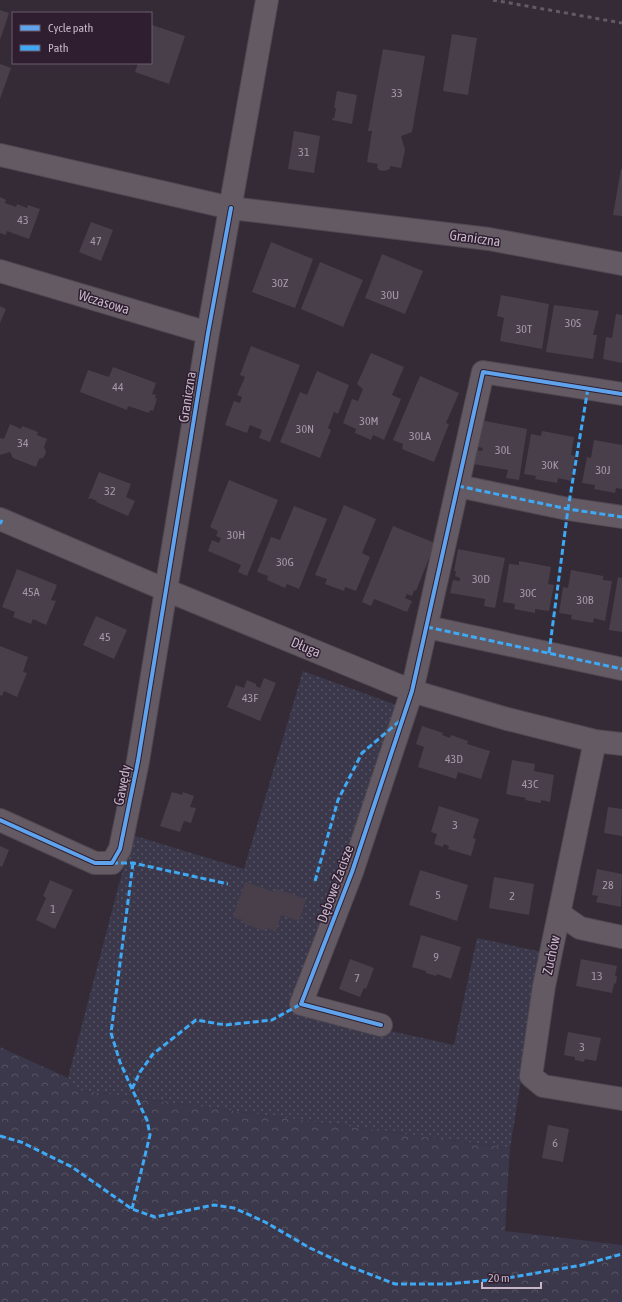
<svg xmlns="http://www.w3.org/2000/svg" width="622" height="1302" font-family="'Asap Condensed',sans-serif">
	<defs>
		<pattern id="grass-dots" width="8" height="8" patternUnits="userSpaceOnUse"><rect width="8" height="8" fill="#3b384b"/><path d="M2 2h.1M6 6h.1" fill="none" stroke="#565363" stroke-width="1.8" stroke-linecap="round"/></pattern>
		<pattern id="forest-crowns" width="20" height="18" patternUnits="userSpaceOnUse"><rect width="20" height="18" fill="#3b384b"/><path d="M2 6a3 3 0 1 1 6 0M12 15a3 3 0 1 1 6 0" fill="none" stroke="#565363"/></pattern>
	</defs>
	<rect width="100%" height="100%" fill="#342b36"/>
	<!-- grass -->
	<path fill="url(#grass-dots)" d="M303,671L399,706L289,1009L454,1045L477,938L542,952L510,1148L77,1090L68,1078L132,835L244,869Z"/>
	<!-- forest -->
	<path fill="url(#forest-crowns)" d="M0,1047L68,1078L77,1090L510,1148L505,1231L622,1245V1302H0Z"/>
	<!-- building -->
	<path fill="#493f4b" d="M0,10L9,13L0,40Z
		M152,25L185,36L169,84L135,72L138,63H151Z
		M452,34L477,38L468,95L443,91Z
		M383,49L425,56L412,132L401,136L405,150L401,168L390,166V169L384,171L379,170L377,167L378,164L367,162L372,131H368Z
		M0,64L11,68L0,99Z
		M337,91L357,95L352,124L332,120V118L334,119L336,108H334Z
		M294,131L320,136L314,173L288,169Z
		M621,169H622V216L613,215Z
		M0,197L6,200L5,203L16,207L17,204L27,208L28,205L40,209L29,239L7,231L6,235L0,233Z
		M91,222L113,230L101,261L79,252Z
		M271,242L313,259L295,308L252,292Z
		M382,254L423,271L405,314L365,298Z
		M320,262L363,280L343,327L301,309Z
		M501,295L549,304L542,349L500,341L504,318L497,316Z
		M554,305L599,311L593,335H597L593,359L546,352Z
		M0,306L6,309L0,323Z
		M616,314L622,315V363L603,359L606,337L612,338Z
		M251,346L300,365L270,442L259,438L262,430L250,425L247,433L225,425L234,401L240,403L242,397L237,395L245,377L240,375Z
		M371,353L404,367L392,395L401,399L384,440L373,435L371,440L355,433L356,429L343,423L352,399L358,401L363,389L357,384Z
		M113,367L156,383L152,394L156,395L155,398L157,399L153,411L150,410L149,413L128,406L127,410L80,392L88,370L109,377Z
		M317,371L349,385L338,414L334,412L328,428L331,430L320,458L280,442L300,392L307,395Z
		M420,376L459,393L446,423L449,424L434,462L402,449L403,444L393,440Z
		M480,420L527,429L519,480L506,478L508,470L473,464L475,450L482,451L483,448L478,447Z
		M10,424L21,429L22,426L38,432L37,435L47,439L44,447L46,452L45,455L43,458L39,459L36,467L13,458L10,452L0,455V438L4,439Z
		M542,431L574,437L571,455L575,456L571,481L558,478L557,483L535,479L536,476L524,474L531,434L541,436Z
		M594,440L622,445V489L616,488L615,493L594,489L595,485L582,483L587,457L591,458Z
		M99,472L131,484L126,497L135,501L128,516L96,502L97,501L90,498L89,499H88Z
		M229,480L278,500L247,576L238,572L241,565L208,551L212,540L219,543L221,538L216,536L218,531L210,527Z
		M344,505L376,519L362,553L370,557L356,591L345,587L344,591L325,584L327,579L315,575Z
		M294,506L327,519L299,589L287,584L285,588L267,580L268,576L257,572L271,537L280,540Z
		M393,526L435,543L416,591L414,590L412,596L407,594L405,598L412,601L407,612L374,599L371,606L362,602Z
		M458,549L505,558L495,608L484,606L485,599L450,593L453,580L460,581V578L455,576L456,571H454Z
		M519,561L551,567L548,584L554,585L549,611L535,609V613L514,609L515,604L503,602L509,564L519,565Z
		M17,569L57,585L51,600L56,601L46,625L33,619L31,624L13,617L15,612L2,607Z
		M571,570L603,576V580L612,581L605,621L594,618L593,623L571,619L572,615L559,613L563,587L568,588Z
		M618,577L622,578V632L609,630Z
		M96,616L127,630L114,659L83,645Z
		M0,646L28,657L23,672L27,673L17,697L4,691L2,696L0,695Z
		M264,678L276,683L260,721L227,707L236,685L244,688L247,680L256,684V686L260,688Z
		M422,726L443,733L442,735L450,738L451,735L468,741L467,744L490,751L481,779L458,772L456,779L418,767L424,747L416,744Z
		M512,760L535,764L534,771L554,775L550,802L541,800V803L525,800L526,798L506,794Z
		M172,792L182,795L183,792L194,796L190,807L196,808L191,823L184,821L180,832L160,826Z
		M439,806L479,819L473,838L476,839L471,856L448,849L449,846L444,844L443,847L434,844L437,834L431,832Z
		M608,807L622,809V836L604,833Z
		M0,846L9,850L2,867L0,866Z
		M597,869L622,874L621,907L596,902L598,896L592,895Z
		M420,870L468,885L457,921L409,905Z
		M494,877L534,884L529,915L489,908Z
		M50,880L73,890L55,929L36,920L46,898L43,896Z
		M245,882L274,892L276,889L306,899L299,921L281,915L276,931L266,928L265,931L242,923L243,920L233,917Z
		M421,935L461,947L451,979L437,974L436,976L426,973V971L412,967Z
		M350,959L374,968L366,989L364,988L360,997L339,989Z
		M581,959L617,966L615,975L617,977L616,983L614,984L612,993L576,986Z
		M568,1032L601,1038L596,1061L585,1059L584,1062L575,1060V1057L564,1055Z
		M548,1125L569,1129L563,1162L542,1158Z"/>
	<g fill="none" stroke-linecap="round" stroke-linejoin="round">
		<defs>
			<path id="minor" d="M0,155L231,208L489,239L622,264
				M0,271L208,333
				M458,486L568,509L622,517
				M0,519L166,590L412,691L507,719L595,741L622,744
				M427,627L622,669
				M595,741L544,986L531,1076L543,1086L622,1099
				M0,820L95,863H112L120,849L138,761L208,333L267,0
				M560,914L580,928L622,937
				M381,1025L301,1004L352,872L412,691L483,372L622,394"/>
		</defs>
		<!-- minor casing -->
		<use href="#minor" stroke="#4f4851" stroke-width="24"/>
		<!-- minor -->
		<use href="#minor" stroke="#635a64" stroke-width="22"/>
		<!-- rail -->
		<path stroke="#625a64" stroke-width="3" stroke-dasharray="4 4" stroke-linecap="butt" d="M493,0L622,23"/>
		<!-- quiet -->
		<path stroke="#3fa9f5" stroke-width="3" stroke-dasharray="6 3" stroke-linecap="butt" d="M458,486L568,509L622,517
			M0,524L2,520
			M427,627L622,669
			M549,653L568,509L588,388
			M112,863H133L228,884
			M315,881L338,800L362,753L401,720
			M132,1089L120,1062L111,1033L133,863
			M0,1136L21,1142L72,1167L132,1209L155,1217L214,1205L234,1208L265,1222L310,1248L351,1267L395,1284H448L502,1279L582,1265L622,1254
			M132,1209L150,1135L147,1120L132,1089L140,1072L153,1054L196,1020L225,1025L272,1020L301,1004"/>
		<defs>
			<path id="cycleway" d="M0,820L95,863H112L120,849L138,761L208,333L231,208
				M381,1025L301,1004L352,872L412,691L483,372L622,394"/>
		</defs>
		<!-- cycleway casing -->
		<use href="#cycleway" stroke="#2e1e30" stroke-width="6"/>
		<!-- cycleway -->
		<use href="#cycleway" stroke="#60a3ed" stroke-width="4"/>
	</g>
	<g text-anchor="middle" stroke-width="3" stroke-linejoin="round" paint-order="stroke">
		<!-- number labels -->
		<g font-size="12" fill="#a698a8">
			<text x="397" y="97">33</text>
			<text x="304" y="156">31</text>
			<text x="23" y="224">43</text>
			<text x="96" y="245">47</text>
			<text x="280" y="287">30Z</text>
			<text x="390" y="299">30U</text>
			<text x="573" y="327">30S</text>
			<text x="524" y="333">30T</text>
			<text x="118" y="391">44</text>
			<text x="369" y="425">30M</text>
			<text x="305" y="433">30N</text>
			<text x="420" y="440">30LA</text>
			<text x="23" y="447">34</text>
			<text x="503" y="454">30L</text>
			<text x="550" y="469">30K</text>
			<text x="603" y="474">30J</text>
			<text x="110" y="495">32</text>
			<text x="236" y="539">30H</text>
			<text x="285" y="566">30G</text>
			<text x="481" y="583">30D</text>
			<text x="31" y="596">45A</text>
			<text x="528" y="597">30C</text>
			<text x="585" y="604">30B</text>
			<text x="105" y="641">45</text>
			<text x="250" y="702">43F</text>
			<text x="454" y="763">43D</text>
			<text x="530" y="788">43C</text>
			<text x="455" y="829">3</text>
			<text x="608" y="889">28</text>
			<text x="438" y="899">5</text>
			<text x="512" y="900">2</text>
			<text x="53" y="913">1</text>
			<text x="436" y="961">9</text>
			<text x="597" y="980">13</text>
			<text x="357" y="982">7</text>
			<text x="582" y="1051">3</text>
			<text x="555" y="1147">6</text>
		</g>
		<!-- street labels -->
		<g font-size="14" fill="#c5b5c7" stroke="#2e1e30">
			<text transform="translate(475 238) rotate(8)" y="5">Graniczna</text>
			<text transform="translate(104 302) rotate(17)" y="5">Wczasowa</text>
			<text transform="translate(187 397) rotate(-81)" y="5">Graniczna</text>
			<text transform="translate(306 647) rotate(23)" y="5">Długa</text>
			<text transform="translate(122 785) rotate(-79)" y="5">Gawędy</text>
			<text transform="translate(335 884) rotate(-70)" y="5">Dębowe Zacisze</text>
			<text transform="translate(551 955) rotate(-78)" y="5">Zuchów</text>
		</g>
	</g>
	<!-- legend -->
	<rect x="12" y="12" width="140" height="52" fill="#2e1e30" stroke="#6a5a6c"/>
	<rect x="20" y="25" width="20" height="6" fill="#60a3ed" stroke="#6a5a6c"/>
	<text x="48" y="32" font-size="12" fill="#c5b5c7">Cycle path</text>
	<rect x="20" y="45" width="20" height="6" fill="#3fa9f5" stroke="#6a5a6c"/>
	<text x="48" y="52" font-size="12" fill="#c5b5c7">Path</text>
	<!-- scale -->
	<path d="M482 1282v6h59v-6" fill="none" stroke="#c5b5c7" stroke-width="2"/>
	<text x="488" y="1282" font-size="12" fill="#c5b5c7" stroke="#2e1e30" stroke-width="3" paint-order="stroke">20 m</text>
</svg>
